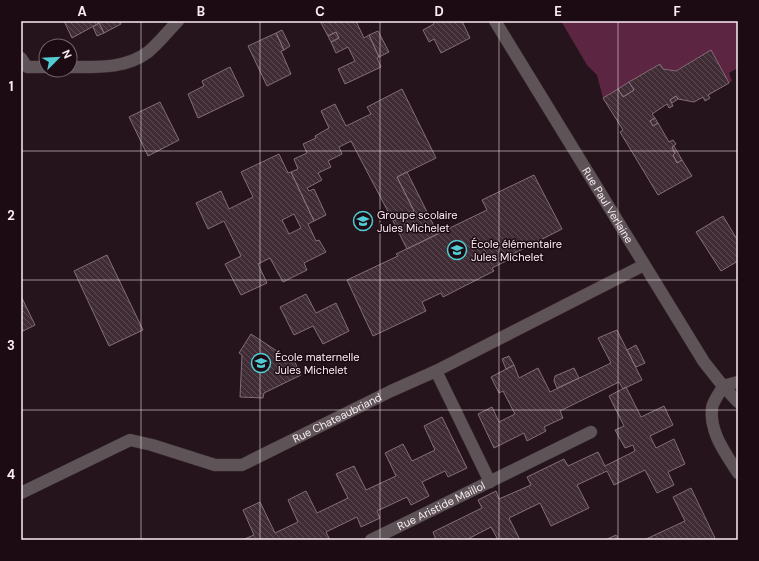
<svg xmlns="http://www.w3.org/2000/svg" width="759" height="561" font-family="'DM Sans',sans-serif">
	<defs>
		<pattern id="building-back-hatch" width="6" height="6" patternUnits="userSpaceOnUse"><rect width="6" height="6" fill="#402c34"/><path d="M-1 5l2 2M0 0l6 6M5-1l2 2" fill="none" stroke="#5c4b52"/></pattern>
	</defs>
	<rect width="100%" height="100%" fill="#26141c"/>
	<!-- green -->
	<path fill="#5c2541" d="M561,21H738V68L729,73L732,81L729,83L711,50L676,71L663,69L660,64L603,98L597,75L587,65Z"/>
	<!-- building -->
	<path fill="url(#building-back-hatch)" stroke="#856d77" fill-rule="evenodd" d="M64,21H120L121,24L104,33L99,23L72,38Z
		M320,21H356L364,38L369,35L379,57L377,58L381,67L345,84L338,69L355,61L348,47L336,53L331,42L339,38L336,32L328,36Z
		M433,21H462L470,38L441,53L434,39L429,42L423,30L434,24Z
		M99,23L104,33L97,36L93,27Z
		M282,30L290,46L284,50L276,33Z
		M378,31L389,52L379,57L369,35Z
		M336,32L339,38L331,42L328,36Z
		M276,33L284,50L281,51L291,74L267,86L248,46Z
		M711,50L729,83L708,95L710,98L705,101L703,97L694,102L678,99L676,96L670,100L673,106L669,108L667,104L652,114L655,118L650,121L653,126L658,123L669,142L673,140L676,144L672,147L675,153L673,155L677,163L682,160L692,176L658,195L620,132L623,130L603,98L618,89L623,97L634,90L629,82L660,64L663,69L676,71Z
		M230,67L244,96L198,118L188,94L204,86L202,81Z
		M629,82L634,90L623,97L618,89Z
		M402,89L436,158L397,177L414,211L393,221L351,141L339,147L342,154L328,161L331,167L318,173L322,180L307,188L309,191L314,189L326,215L314,221L291,172L298,169L294,159L307,153L303,144L316,138L315,136L329,128L321,111L335,104L346,126L371,114L367,107Z
		M676,96L678,99L672,103L670,100Z
		M160,102L179,140L148,156L129,117Z
		M655,118L658,123L653,126L650,121Z
		M674,146L682,160L677,163L673,155L675,153L672,147Z
		M279,154L288,173L291,172L314,221L308,224L316,241L319,240L326,252L304,263L307,270L283,282L270,258L258,264L267,283L241,295L225,264L241,256L224,221L208,229L196,203L221,191L229,209L253,197L241,172ZM294,214L301,228L289,234L282,220Z
		M407,172L438,234L407,249L393,221L414,211L397,177Z
		M534,175L562,229L511,255L512,258L492,268L494,271L443,297L441,293L422,302L426,311L373,336L347,280L398,256L396,254L487,210L482,200Z
		M723,216L738,241V261L721,271L696,232Z
		M107,255L143,330L109,346L74,271Z
		M306,294L316,313L336,303L349,331L323,344L313,326L294,335L280,307Z
		M21,296L35,325L21,332Z
		M617,330L642,380L623,389L619,382L560,411L563,418L544,427L546,431L527,441L524,433L494,448L478,414L492,407L499,422L515,414L503,391L499,393L491,377L514,365L519,378L538,368L550,392L611,363L598,338Z
		M251,334L286,357L291,354L301,375L264,393L263,398L240,397L242,355L239,353Z
		M636,345L645,363L636,367L627,350Z
		M509,356L514,365L506,369L502,359Z
		M574,368L579,378L557,388L554,381L555,376Z
		M626,387L641,417L664,406L673,425L650,436L656,448L674,439L685,464L668,472L674,485L657,493L645,470L614,485L607,471L577,485L589,508L551,526L540,503L509,518L520,540H498L491,527L466,540H436L433,532L482,508L478,500L496,491L499,499L531,485L527,477L564,459L568,466L598,452L605,466L635,451L633,445L625,448L615,430L624,426L609,396Z
		M442,417L467,468L448,477L445,471L422,482L429,496L411,505L407,497L377,511L380,518L361,527L357,517L326,532L330,540H242L254,535L243,510L260,502L275,533L298,522L288,500L306,491L317,513L348,498L336,474L354,466L366,490L396,476L385,453L403,444L412,461L435,450L424,426Z
		M691,488L715,538L712,540H644L685,521L673,497Z
		M616,535L619,540H605Z"/>
	<g fill="none" stroke-linecap="round" stroke-linejoin="round">
		<defs>
			<g id="minor">
				<path id="s1" d="M495,21L704,362L723,386L738,402"/>
				<path d="M21,58L27,67H46"/>
				<path d="M70,67C96,67 126,69 148,52C159,43 168,31 178,21"/>
				<path d="M436,371L490,482"/>
				<path d="M723,386C720,393 713,401 712,408C709,432 726,454 738,473"/>
				<path d="M723,386L738,382"/>
				<path id="s2" d="M21,493L130,440L152,445L215,465H242L391,391L436,371L644,265"/>
				<path id="s3" d="M371,540L591,432"/>
			</g>
		</defs>
		<!-- minor casing -->
		<use href="#minor" stroke="#3f2e36" stroke-width="13"/>
		<!-- minor -->
		<use href="#minor" stroke="#5e5458" stroke-width="12"/>
	</g>
	<!-- grid -->
	<path fill="none" stroke="#faecf2" stroke-width="1" stroke-opacity="0.55" d="M141,21V540M260,21V540M380,21V540M499,21V540M618,21V540M21,151H738M21,280H738M21,410H738"/>
	<!-- icons -->
	<defs>
		<symbol id="school-ring" viewBox="-11 -11 22 22"><circle r="9.5" fill="#1d0b13" stroke="#51ccd4" stroke-width="1.5"/><path d="M0-5L7-2L0 1L-7-2ZM-4 1L0 2.5L4 1V4Q0 6-4 4Z" fill="#51ccd4"/></symbol>
	</defs>
	<g fill-rule="evenodd">
		<use href="#school-ring" x="352" y="210" width="22" height="22"/>
		<use href="#school-ring" x="446" y="239" width="22" height="22"/>
		<use href="#school-ring" x="250" y="352" width="22" height="22"/>
	</g>
	<g text-anchor="middle" stroke-width="3" stroke-linejoin="round" paint-order="stroke">
		<!-- street labels -->
		<g font-size="11" fill="#faecf2" stroke="#1d0b13">
			<text dy="4" stroke="none"><textPath href="#s1" startOffset="216">Rue Paul Verlaine</textPath></text>
			<text dy="4" stroke="none"><textPath href="#s2" startOffset="343">Rue Chateaubriand</textPath></text>
			<text dy="4" stroke="none"><textPath href="#s3" startOffset="78">Rue Aristide Maillol</textPath></text>
		</g>
		<!-- poi labels -->
		<g font-size="11" fill="#faecf2" stroke="#1d0b13" text-anchor="start">
			<text x="377" y="219">Groupe scolaire<tspan x="377" dy="13">Jules Michelet</tspan></text>
			<text x="471" y="248">École élémentaire<tspan x="471" dy="13">Jules Michelet</tspan></text>
			<text x="275" y="361">École maternelle<tspan x="275" dy="13">Jules Michelet</tspan></text>
		</g>
	</g>
	<!-- border -->
	<rect width="759" height="561" fill="none" stroke="#1d0b13" stroke-width="44"/>
	<!-- north arrow -->
	<g transform="translate(58 58) rotate(66)"><circle r="19" fill="#1d0b13" stroke="#75656c"/>
	<path d="M0-3L7 15L0 10L-7 15Z" fill="#51ccd4"/>
	<text y="-6" font-size="11" font-weight="bold" text-anchor="middle" fill="#faecf2">N</text>
	</g>
	<rect x="22" y="22" width="715" height="517" fill="none" stroke="#faecf2" stroke-width="1.5"/>
	<g font-size="13" text-anchor="middle" font-weight="bold" fill="#faecf2">
		<text x="82" y="16">A</text>
		<text x="201" y="16">B</text>
		<text x="320" y="16">C</text>
		<text x="439" y="16">D</text>
		<text x="558" y="16">E</text>
		<text x="677" y="16">F</text>
		<text x="11" y="91">1</text>
		<text x="11" y="220">2</text>
		<text x="11" y="350">3</text>
		<text x="11" y="479">4</text>
	</g>
</svg>
